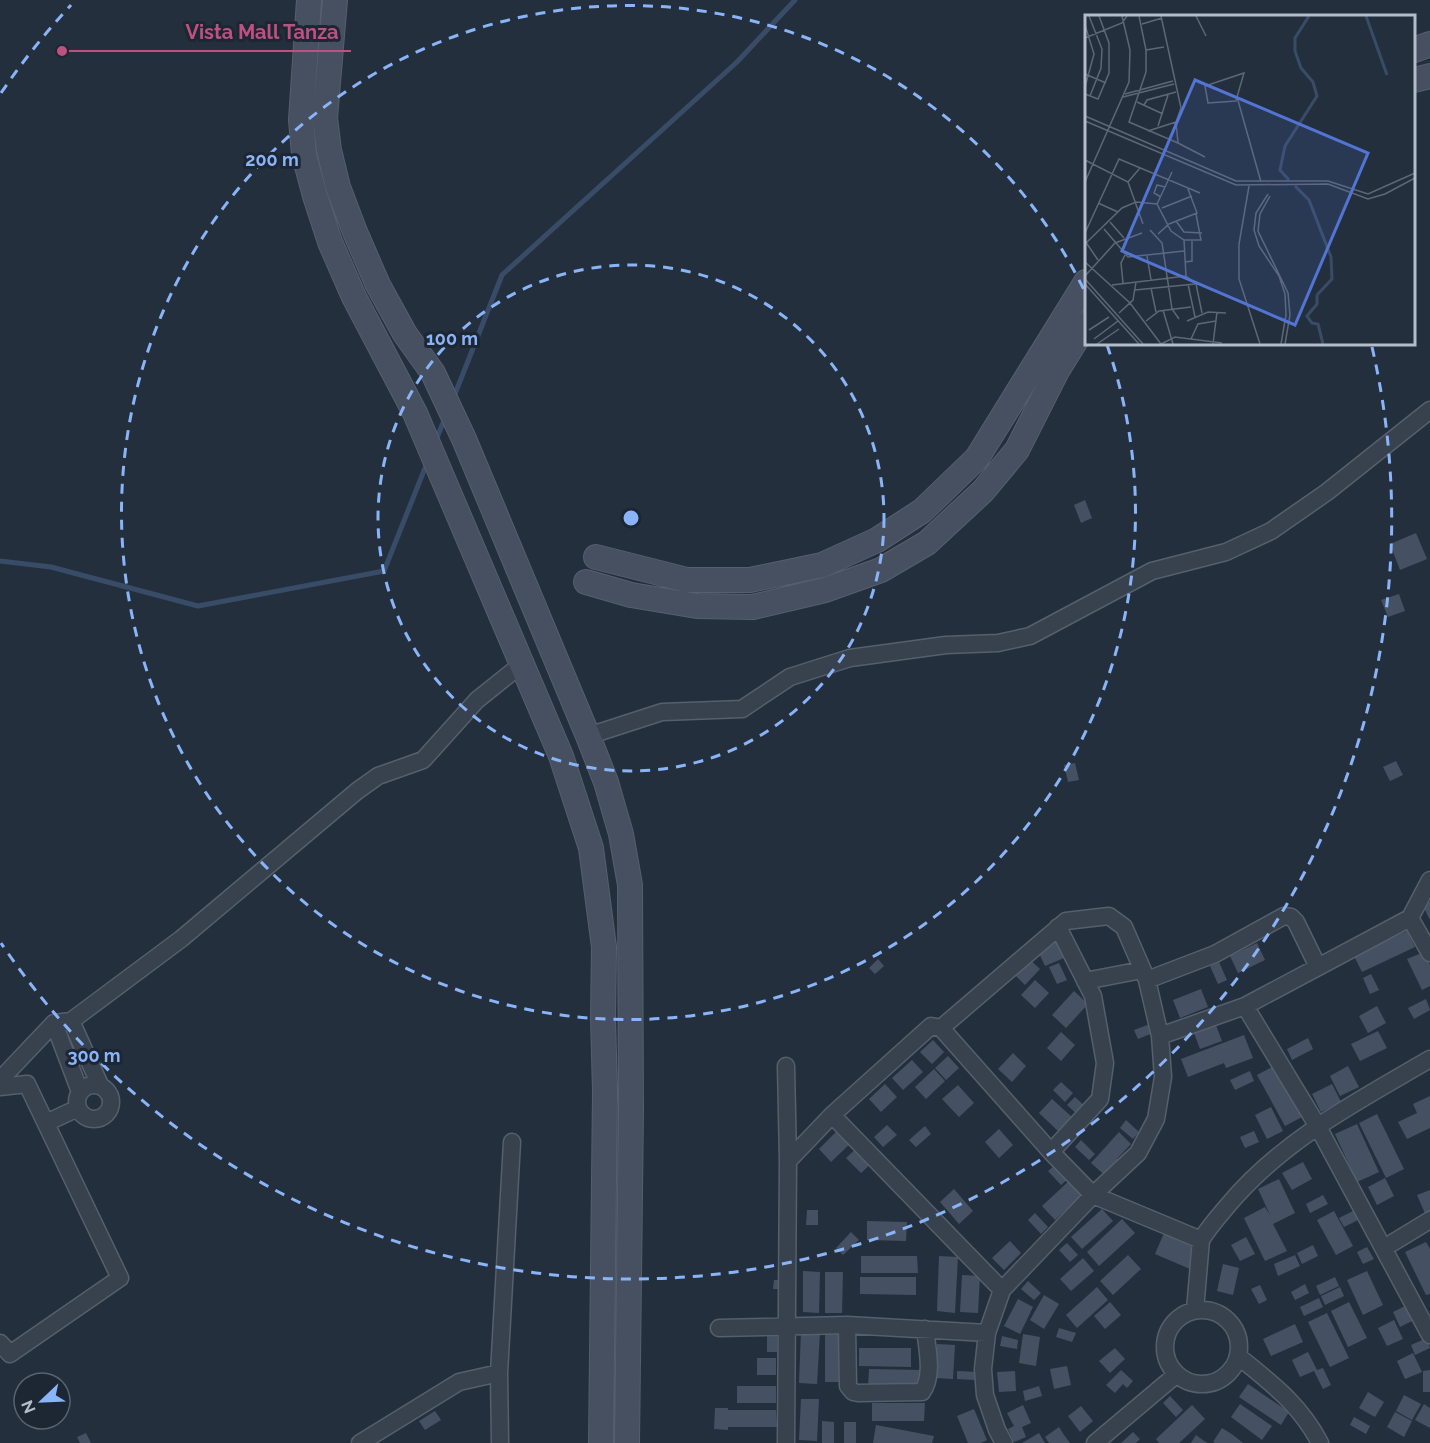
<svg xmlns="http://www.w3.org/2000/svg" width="1430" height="1443" font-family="Raleway,sans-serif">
	<rect width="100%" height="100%" fill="#242f3e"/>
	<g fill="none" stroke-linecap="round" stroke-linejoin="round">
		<!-- stream -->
		<path stroke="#394c67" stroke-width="5" d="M453,399L502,275L737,62L795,0
			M436,440L445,418
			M0,561L51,567L198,606L384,571L427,463"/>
	</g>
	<!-- building -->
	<path fill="#455162" d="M1085,500L1092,518L1081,523L1074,505Z
		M1416,533L1427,559L1400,570L1390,544Z
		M1399,594L1405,611L1388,617L1381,600Z
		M1396,761L1403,775L1390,781L1383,767Z
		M1075,763L1079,780L1068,782L1064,765Z
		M1430,902V920L1423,906Z
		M1407,931L1415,947L1362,972L1354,956Z
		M1057,940L1064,958L1045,966L1037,949Z
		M1257,943L1265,960L1238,973L1230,956Z
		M1424,952L1430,965V986L1422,990L1407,959Z
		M1026,956L1040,969L1025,985L1012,972Z
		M878,959L884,966L875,974L869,968Z
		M1219,962L1227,980L1218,984L1210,966Z
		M1059,963L1067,980L1057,984L1049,967Z
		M1371,974L1379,990L1370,994L1363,978Z
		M1035,980L1049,993L1035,1008L1021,995Z
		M1201,989L1208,1007L1180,1018L1173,1000Z
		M1074,991L1088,1004L1066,1028L1052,1015Z
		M1426,999L1430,1010L1414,1019L1408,1008Z
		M1377,1006L1386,1023L1368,1033L1359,1016Z
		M1150,1024L1153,1033L1138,1039L1134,1030Z
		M1216,1025L1222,1041L1200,1049L1194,1033Z
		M1378,1031L1387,1048L1360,1061L1351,1044Z
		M1061,1032L1075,1045L1061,1061L1047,1048Z
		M1244,1035L1253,1058L1226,1068L1224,1063L1188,1077L1181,1059Z
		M1308,1038L1313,1049L1292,1060L1287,1049Z
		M933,1040L944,1052L932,1064L920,1052Z
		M1013,1053L1026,1066L1012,1082L998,1069Z
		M948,1056L959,1068L946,1080L935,1068Z
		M912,1060L923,1072L903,1090L892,1078Z
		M1274,1066L1302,1117L1285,1126L1257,1075Z
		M1348,1066L1359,1087L1340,1096L1330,1076Z
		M934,1069L945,1081L926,1099L915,1087Z
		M1250,1071L1254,1081L1235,1090L1230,1080Z
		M1061,1082L1073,1093L1065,1102L1053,1090Z
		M885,1084L897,1097L881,1112L869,1099Z
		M1332,1084L1341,1102L1321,1112L1312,1094Z
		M958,1085L974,1103L959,1117L942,1099Z
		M1430,1096V1128L1407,1139L1398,1122L1417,1113L1413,1104Z
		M1075,1097L1089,1110L1081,1118L1067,1105Z
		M1052,1099L1072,1117L1059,1132L1039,1113Z
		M1271,1107L1283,1131L1267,1139L1255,1115Z
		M1377,1114L1404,1169L1386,1178L1359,1123Z
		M1126,1120L1139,1132L1133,1139L1120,1128Z
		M1357,1124L1379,1172L1357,1182L1335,1134Z
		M887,1125L897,1135L883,1147L874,1137Z
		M925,1126L931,1134L916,1147L909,1140Z
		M839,1129L852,1142L831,1162L819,1149Z
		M999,1129L1013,1145L999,1158L985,1142Z
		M1254,1131L1259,1142L1245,1148L1240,1137Z
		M1119,1132L1131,1144L1117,1159L1121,1164L1108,1178L1091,1163Z
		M1081,1140L1095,1154L1089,1160L1075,1147Z
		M859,1146L874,1161L861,1173L846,1158Z
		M1303,1162L1312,1179L1292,1190L1282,1173Z
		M1055,1165L1068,1179L1061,1185L1048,1171Z
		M1385,1178L1394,1196L1377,1205L1368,1187Z
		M1279,1179L1295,1213L1273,1224L1287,1251L1265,1261L1244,1218L1265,1207L1270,1215L1258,1189Z
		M1070,1180L1083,1194L1055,1220L1042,1206Z
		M954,1189L973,1211L959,1224L940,1202Z
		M1430,1190V1217L1427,1218L1417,1195Z
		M1323,1195L1328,1204L1310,1213L1306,1204Z
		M1102,1209L1113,1221L1082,1249L1071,1237Z
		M1357,1209L1362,1218L1344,1227L1339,1218Z
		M807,1210H818V1225H806Z
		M1334,1211L1353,1246L1336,1255L1317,1220Z
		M1035,1213L1048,1227L1041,1234L1028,1220Z
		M1122,1219L1135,1233L1099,1266L1087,1252Z
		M867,1221L907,1222L906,1241L867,1240Z
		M851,1232L859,1240L843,1255L836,1248Z
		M1164,1233L1198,1247L1190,1269L1155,1254Z
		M1246,1237L1255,1254L1240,1261L1231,1245Z
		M1010,1241L1021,1253L1004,1270L992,1258Z
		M1426,1242L1430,1249V1294L1426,1295L1405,1252Z
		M1067,1243L1078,1255L1070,1262L1059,1250Z
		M1313,1245L1318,1256L1302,1264L1297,1253Z
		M1367,1247L1374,1259L1363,1264L1357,1252Z
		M1128,1255L1141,1269L1113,1295L1100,1281Z
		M1295,1255L1300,1266L1278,1276L1274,1264Z
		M861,1256H917L918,1273H861Z
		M939,1256L958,1257L955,1313L937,1311Z
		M1083,1258L1094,1271L1071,1291L1060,1279Z
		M1223,1264L1239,1268L1233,1295L1217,1291Z
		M803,1271L820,1272L819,1313L803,1312Z
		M1367,1271L1383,1305L1363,1315L1347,1280Z
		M825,1272H843L842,1313H825Z
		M962,1275L980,1276L978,1313L960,1312Z
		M860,1277H916V1295L860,1294Z
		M1335,1277L1339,1286L1320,1295L1316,1286Z
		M774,1280H782L781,1289H773Z
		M1028,1281L1041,1293L1034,1300L1021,1289Z
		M1305,1284L1309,1293L1295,1300L1291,1292Z
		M1260,1285L1267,1300L1259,1304L1251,1289Z
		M1097,1287L1108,1300L1077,1328L1066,1315Z
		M1340,1287L1344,1296L1325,1305L1321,1296Z
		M1044,1295L1059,1304L1044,1329L1030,1320Z
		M1319,1298L1323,1307L1304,1316L1300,1307Z
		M1018,1299L1033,1307L1020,1334L1004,1326Z
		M1110,1302L1121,1315L1105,1329L1094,1316Z
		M1349,1302L1367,1338L1348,1347L1331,1311Z
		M1409,1304L1416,1319L1400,1327L1393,1312Z
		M1327,1313L1349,1358L1330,1367L1308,1322Z
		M1394,1320L1403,1339L1387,1346L1378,1328Z
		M1295,1324L1303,1342L1271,1356L1263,1339Z
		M1059,1328L1076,1333L1072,1342L1056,1337Z
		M825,1330H843V1382H825Z
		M801,1331L820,1332L817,1384L799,1383Z
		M1023,1334L1040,1337L1036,1366L1019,1363Z
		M767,1335H777V1352H767Z
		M1002,1336L1018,1340L1017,1349L1000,1346Z
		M1427,1338L1430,1348L1415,1355L1411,1345Z
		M937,1344L955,1345L953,1379L935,1378Z
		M859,1348H911V1367L859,1366Z
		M1115,1348L1125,1359L1110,1373L1099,1361Z
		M1308,1352L1317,1370L1323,1368L1331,1385L1323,1389L1314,1371L1300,1377L1292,1360Z
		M1413,1353L1422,1372L1405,1379L1397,1361Z
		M757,1358H776V1375H757Z
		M1067,1366L1071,1385L1054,1389L1050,1369Z
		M869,1369L921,1370V1388H868Z
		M1121,1370L1133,1381L1127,1388L1123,1384L1115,1393L1106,1385Z
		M1430,1370V1392H1423V1371Z
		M957,1371L976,1372L975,1380L957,1379Z
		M1015,1371L1016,1391L999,1392L997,1372Z
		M1248,1384L1289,1412L1281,1425L1239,1397Z
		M737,1386H776V1403H737Z
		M1039,1386L1042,1396L1025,1401L1023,1391Z
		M1368,1392L1384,1402L1375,1417L1359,1408Z
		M1404,1395L1421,1404L1412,1420L1396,1411Z
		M1170,1396L1183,1410L1176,1417L1163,1403Z
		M801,1399H819L817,1441L799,1440Z
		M872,1403H925L924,1421H872Z
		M1240,1404L1272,1426L1262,1440L1231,1417Z
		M1424,1404L1430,1408V1428L1415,1420Z
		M1023,1405L1031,1423L1022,1427L1026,1437L1014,1442L1008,1429L1014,1426L1007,1413Z
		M1192,1405L1205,1419L1179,1443H1159L1156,1439Z
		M1081,1406L1093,1421L1080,1432L1068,1416Z
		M715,1408H728V1410H776L777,1427H728V1430L714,1429Z
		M974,1409L987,1440L981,1443H968L957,1416Z
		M435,1411L441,1420L425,1430L419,1421Z
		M1395,1412L1412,1421L1404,1437L1387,1427Z
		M1354,1417L1370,1426L1366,1434L1350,1425Z
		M822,1421L834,1422V1443H822Z
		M844,1422H856V1443H844Z
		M876,1425L934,1436L932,1443H873Z
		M1059,1427L1064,1435L1070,1443H1049L1045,1437Z
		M1222,1428L1233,1435L1243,1443H1215L1213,1442Z
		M1133,1432L1140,1439L1136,1443H1121Z
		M86,1433L91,1443H80L77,1437Z
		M1039,1433L1045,1443H1022Z
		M1196,1435L1204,1441L1208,1443H1191Z"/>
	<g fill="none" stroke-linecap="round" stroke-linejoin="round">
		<defs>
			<path id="street" d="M588,736L662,712L742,709L790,677L850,658L946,645L998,643L1030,636L1152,571L1226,552L1271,531L1327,492L1430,410
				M1410,918L1430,953
				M1147,980L1215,954L1284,916L1291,917L1296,922L1318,967
				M1085,981L1142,970
				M1245,1006L1317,1125L1430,1335
				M71,1021L100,1085
				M54,1023L80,1092
				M941,1028L1066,921L1109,916L1124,927L1147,980L1160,1036L1163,1077L1156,1119L1138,1153L1093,1195L1002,1290L987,1333L983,1369L985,1395L997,1430L1004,1443
				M1160,1036L1245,1006L1410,918L1430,880
				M0,1080L54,1023L71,1021L181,939L357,791L378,776L423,760L477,700L522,664
				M77 1102a17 17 0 1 1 34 0a17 17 0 1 1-34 0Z
				M0,1087L27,1084L120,1278L10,1354L0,1343
				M832,1115L1002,1290
				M46,1123L78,1108
				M1051,1152L1100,1099L1105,1063L1093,996L1058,927
				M788,1161L832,1115L931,1026L941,1028L1051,1152L1093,1195L1201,1240
				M1384,1248L1430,1220
				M1195,1310L1201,1240C1209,1227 1219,1216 1229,1204C1284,1139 1358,1101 1430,1059
				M1165 1347a37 37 0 1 1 74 0a37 37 0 1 1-74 0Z
				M847,1325L848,1386L853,1392L858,1393L922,1392C934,1376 927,1348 925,1329
				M719,1328L847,1325L987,1333
				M1238,1356C1271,1383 1300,1404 1320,1443
				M499,1373L512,1142
				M360,1443L459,1382L499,1373L500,1443
				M786,1443L788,1161L786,1066
				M1095,1443L1177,1374"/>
			<path id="secondary" d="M309,0L301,120L304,155L315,196L330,242L354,297L415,413L561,756L591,848L604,947L603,1018L605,1092L601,1443
				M335,0L325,118L329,150L338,187L355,232L378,285L405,334L433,373L464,439L588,736L606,782L621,834L630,885L631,1110L627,1443
				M1414,50L1430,44
				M1414,80L1430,76
				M596,557L687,580H750L822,565L877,540L922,511L977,458L1086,282
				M586,582L631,595L697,606L753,607L825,590L881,570L927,543L983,491L1017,450L1057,371L1086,324"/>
		</defs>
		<!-- street casing -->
		<use href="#street" stroke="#565f6c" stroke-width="19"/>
		<!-- secondary casing -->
		<use href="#secondary" stroke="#565f6c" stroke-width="26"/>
		<!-- street -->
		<use href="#street" stroke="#38414e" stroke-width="16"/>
		<!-- secondary -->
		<use href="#secondary" stroke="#465061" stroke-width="24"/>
	</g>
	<!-- distance rings -->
	<g fill="none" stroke="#8ab4f8" stroke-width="3" stroke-dasharray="10 8">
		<circle cx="631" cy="518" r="253"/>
		<path d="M1107 345A507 507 0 1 1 1085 292"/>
		<path d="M1 93A760 760 0 0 1 71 5M1372 347A760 760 0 0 1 1 943"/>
	</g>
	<!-- overview -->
	<g transform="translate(1085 15)">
		<rect width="330" height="330" fill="#242f3e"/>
		<path fill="none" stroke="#394c67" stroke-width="3" d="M281,1L302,60M204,165L195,155L200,131L232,81L228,67L216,53L210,36V23L224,1M210,171L224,185L246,242L247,264L232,280M232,280V289L222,301L227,308L233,309L238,329"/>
		<path fill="none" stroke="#5e6776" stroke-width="1.5" d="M4,1L17,34L16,53L5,81M54,1L61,35V57L44,107L93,128L91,107L96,93L76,1M111,1L121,21M57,9L77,3M0,10L9,39L0,72M0,23L37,8L42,1M0,32V50M61,35L79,32M0,59L21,68M0,79L13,84L24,58V28L14,1M40,79L88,66M38,82L89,69M152,82L151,86L123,88L120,71L159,58L152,82L176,167M52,87L78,99M59,90L62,85L91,77M0,101L151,166H243L283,179L330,158M0,106L151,170L243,169L283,184L300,179L330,163M73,111L83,80M63,116L91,107M93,128L120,142M0,145L43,167L58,209M0,167L44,67L45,35L37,1M43,167L55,153M164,171L154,229V264L175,329M183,179L171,198L169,215L174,231L194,261L200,279L201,300L196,329M185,181L175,199L173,216L203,278L205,300L200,329M76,182L69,178L72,170L80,172M13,188L33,197M72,189L87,157M77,193L107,181M91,206L99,217L117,218M25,207L39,223M19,214L43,242L99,236M65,215L77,228L87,294L94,304M0,218L34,144L115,178M73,219L84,209L112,198L103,174M99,225L101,261L111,269L117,298M0,226L13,245M1,228L37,193L51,187L72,189L86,216L99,225H116L111,199M62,241L66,265M0,247L45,288L76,329M100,247L107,246V226M0,261L30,228L57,218M0,264L58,329M38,268L36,248L40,240M0,269L54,329M103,269L110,302M27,270L101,261M66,273L71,297M50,275L110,269M78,295L88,329M34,298L48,285L51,267M61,306L74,296L106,292M102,306L123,297L141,298M4,315L24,302M9,324L33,306M106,324L113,309L131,306M12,329L34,314M76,329L90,322L137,328M128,329L132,297"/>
		<path fill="#5274d3" fill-opacity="0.15" stroke="#5274d3" stroke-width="3" d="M110,65L283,138L210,310L37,236Z"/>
		<rect width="330" height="330" fill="none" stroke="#b4bcc9" stroke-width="3"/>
	</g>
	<circle cx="631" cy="518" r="9" fill="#8ab4f8" stroke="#1d2633" stroke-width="3"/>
	<g font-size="18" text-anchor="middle" font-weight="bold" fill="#8ab4f8" stroke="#1d2633" stroke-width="6" stroke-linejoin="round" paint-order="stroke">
		<text x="272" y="166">200 m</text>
		<text x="452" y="345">100 m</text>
		<text x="94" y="1062">300 m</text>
	</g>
	<!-- callouts -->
	<path fill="none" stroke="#bd5182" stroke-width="2" d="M62 51L173 51H351"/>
	<circle fill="#bd5182" stroke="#1d2633" stroke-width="2" cx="62" cy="51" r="6"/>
	<g font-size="20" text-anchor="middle" font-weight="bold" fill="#bd5182" stroke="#1d2633" stroke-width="6" stroke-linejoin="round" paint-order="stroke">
		<text x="262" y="39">Vista Mall Tanza</text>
	</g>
	<!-- north arrow -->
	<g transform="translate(42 1401) rotate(247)"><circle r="28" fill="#1d2633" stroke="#59626f" stroke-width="1.5"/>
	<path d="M0-4.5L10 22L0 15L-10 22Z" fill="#8ab4f8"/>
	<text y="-9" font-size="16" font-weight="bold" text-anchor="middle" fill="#b4bcc9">N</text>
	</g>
</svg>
